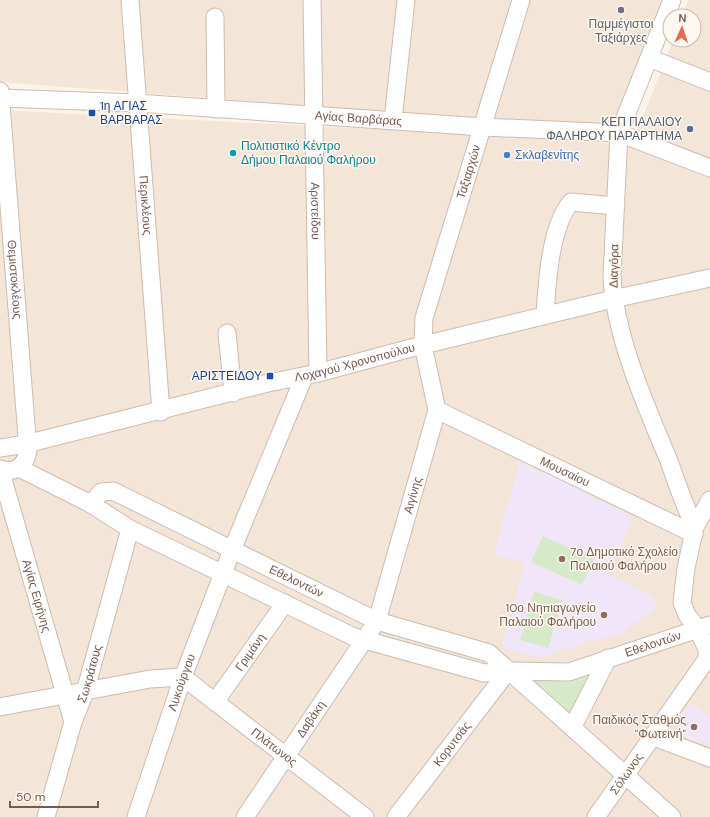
<svg xmlns="http://www.w3.org/2000/svg" width="710" height="817" font-family="'DM Sans',sans-serif">
	<rect width="100%" height="100%" fill="#fcf4e9"/>
	<!-- residential -->
	<path fill="#f3e5d8" d="M0,0H666L614,129L0,82Z
		M688,0H710V817H0V110L487,135L632,145L673,40H694V16H682Z"/>
	<!-- education -->
	<path fill="#f1e6f9" d="M520,461L541,474L547,473L586,491L589,497L598,501H605L609,505L633,517L609,574L650,595L658,607L620,634L596,641L590,640L572,649L566,648L556,651L552,655L540,658L501,648L525,563L494,555Z
		M691,703L710,717V745L681,735L676,720Z"/>
	<!-- green -->
	<path fill="#d7eac8" d="M543,536L594,559L582,585L531,562Z
		M534,592L562,600L548,648L520,640Z
		M533,675C559,683 563,684 589,676L571,714H569L530,679Z"/>
	<g fill="none" stroke-linecap="round" stroke-linejoin="round">
		<defs>
			<g id="minor">
				<path id="s1" d="M130,0L161,412"/>
				<path id="s2" d="M312,0L318,373"/>
				<path d="M672,0L619,133L612,277C615,337 646,406 669,461C677,483 684,506 695,527"/>
				<path d="M215,17L216,109"/>
				<path d="M649,58L710,82"/>
				<path id="s3" d="M0,91L28,450C26,466 15,474 0,469"/>
				<path id="s4" d="M0,98L137,103L483,127L619,133L710,168"/>
				<path d="M393,120L406,0"/>
				<path d="M545,315C547,283 550,227 571,202L616,206"/>
				<path d="M227,333L233,393"/>
				<path id="s5" d="M437,410L694,534"/>
				<path id="s6" d="M0,448L26,444L268,383L318,373L411,348L613,299L710,278"/>
				<path id="s7" d="M19,468L91,504L130,529L354,637L484,673L508,671L569,672L710,625"/>
				<path id="s8" d="M0,469L73,722"/>
				<path id="s9" d="M91,504L101,492L113,491L377,621L489,653L672,817"/>
				<path id="s10" d="M183,677L365,817"/>
				<path id="s11" d="M215,702L285,603"/>
				<path d="M0,707L150,679L183,677"/>
				<path d="M572,728L608,658"/>
				<path d="M654,737L710,758"/>
				<path id="s12" d="M46,817L73,722L85,692L130,529"/>
				<path id="s13" d="M136,817L183,677L232,550L304,377"/>
				<path id="s14" d="M245,817L377,621L437,410L423,345L424,318L521,0"/>
				<path id="s15" d="M396,817L508,671"/>
				<path id="s16" d="M596,817L707,659V649L697,628L687,615L682,603L686,568L695,527L710,500"/>
			</g>
		</defs>
		<!-- minor casing -->
		<use href="#minor" stroke="#cebbaf" stroke-width="19"/>
		<!-- minor -->
		<use href="#minor" stroke="#fff" stroke-width="17"/>
	</g>
	<!-- markers -->
	<circle fill="#6b7280" stroke="#fef8f0" stroke-width="1.5" cx="621" cy="10" r="4"/>
	<g fill="#1a4fb4" stroke="#fef8f0" stroke-width="1.5">
		<rect x="88" y="109" width="8" height="8" rx="2"/>
		<rect x="266" y="372" width="8" height="8" rx="2"/>
	</g>
	<circle fill="#5c6f8a" stroke="#fef8f0" stroke-width="1.5" cx="690" cy="129" r="4"/>
	<circle fill="#0f9aa8" stroke="#fef8f0" stroke-width="1.5" cx="233" cy="153" r="4"/>
	<circle fill="#3f7fe0" stroke="#fef8f0" stroke-width="1.5" cx="507" cy="155" r="4"/>
	<g fill="#8d6e63" stroke="#fef8f0" stroke-width="1.5">
		<circle cx="562" cy="559" r="4"/>
		<circle cx="604" cy="615" r="4"/>
		<circle cx="694" cy="727" r="4"/>
	</g>
	<g text-anchor="middle" stroke-width="3" stroke-linejoin="round" paint-order="stroke">
		<!-- worship labels -->
		<g font-size="12" fill="#5b616d" stroke="#fef8f0">
			<text x="621" y="28">Παμμέγιστοι<tspan x="621" dy="14">Ταξιάρχες</tspan></text>
		</g>
		<!-- transit labels -->
		<g font-size="12" fill="#164399" stroke="#fef8f0" text-anchor="start">
			<text x="100" y="110">1η ΑΓΙΑΣ<tspan x="100" dy="14">ΒΑΡΒΑΡΑΣ</tspan></text>
			<text x="262" y="380" text-anchor="end">ΑΡΙΣΤΕΙΔΟΥ</text>
		</g>
		<!-- street labels -->
		<g font-size="12" fill="#765a4d" stroke="#fef8f0">
			<text dy="4" stroke="none"><textPath href="#s4" startOffset="359">Αγίας Βαρβάρας</textPath></text>
			<text dy="4" stroke="none"><textPath href="#s14" startOffset="702">Ταξιαρχών</textPath></text>
			<text dy="4" stroke="none"><textPath href="#s1" startOffset="206">Περικλέους</textPath></text>
			<text dy="4" stroke="none"><textPath href="#s2" startOffset="211">Αριστείδου</textPath></text>
			<text transform="translate(614 266) rotate(-89)" y="4">Διαγόρα</text>
			<text dy="4" stroke="none"><textPath href="#s3" startOffset="189">Θεμιστοκλέους</textPath></text>
			<text dy="4" stroke="none"><textPath href="#s6" startOffset="365">Λοχαγού Χρονοπούλου</textPath></text>
			<text dy="4" stroke="none"><textPath href="#s5" startOffset="142">Μουσαίου</textPath></text>
			<text dy="4" stroke="none"><textPath href="#s14" startOffset="367">Αιγίνης</textPath></text>
			<text dy="4" stroke="none"><textPath href="#s9" startOffset="232">Εθελοντών</textPath></text>
			<text dy="4" stroke="none"><textPath href="#s8" startOffset="132">Αγίας Ειρήνης</textPath></text>
			<text dy="4" stroke="none"><textPath href="#s7" startOffset="684">Εθελοντών</textPath></text>
			<text dy="4" stroke="none"><textPath href="#s11" startOffset="61">Γριμάνη</textPath></text>
			<text dy="4" stroke="none"><textPath href="#s12" startOffset="150">Σωκράτους</textPath></text>
			<text dy="4" stroke="none"><textPath href="#s13" startOffset="142">Λυκούργου</textPath></text>
			<text dy="4" stroke="none"><textPath href="#s14" startOffset="118">Δαβάκη</textPath></text>
			<text dy="4" stroke="none"><textPath href="#s15" startOffset="92">Κορυτσάς</textPath></text>
			<text dy="4" stroke="none"><textPath href="#s10" startOffset="115">Πλάτωνος</textPath></text>
			<text dy="4" stroke="none"><textPath href="#s16" startOffset="53">Σόλωνος</textPath></text>
		</g>
		<!-- service labels -->
		<g font-size="12" fill="#4e5e75" stroke="#fef8f0" text-anchor="end">
			<text x="682" y="126">ΚΕΠ ΠΑΛΑΙΟΥ<tspan x="682" dy="14">ΦΑΛΗΡΟΥ ΠΑΡΑΡΤΗΜΑ</tspan></text>
		</g>
		<!-- culture labels -->
		<g font-size="12" fill="#0d838f" stroke="#fef8f0" text-anchor="start">
			<text x="241" y="150">Πολιτιστικό Κέντρο<tspan x="241" dy="14">Δήμου Παλαιού Φαλήρου</tspan></text>
		</g>
		<!-- shop labels -->
		<g font-size="12" fill="#366cbe" stroke="#fef8f0" text-anchor="start">
			<text x="515" y="159">Σκλαβενίτης</text>
		</g>
		<!-- education labels -->
		<g font-size="12" fill="#785e54" stroke="#fef8f0" text-anchor="end">
			<text x="570" y="556" text-anchor="start">7ο Δημοτικό Σχολείο<tspan x="570" dy="14">Παλαιού Φαλήρου</tspan></text>
			<text x="596" y="612">10ο Νηπιαγωγείο<tspan x="596" dy="14">Παλαιού Φαλήρου</tspan></text>
			<text x="686" y="724">Παιδικός Σταθμός<tspan x="686" dy="14">"Φωτεινή"</tspan></text>
		</g>
	</g>
	<!-- north arrow -->
	<g transform="translate(682 28) rotate(3)"><circle r="19" fill="#fef8f0" stroke="#c8b9af"/>
	<path d="M0-3L7 15L0 10L-7 15Z" fill="#e16c53"/>
	<text y="-6" font-size="11" font-weight="bold" text-anchor="middle" fill="#765a4d">N</text>
	</g>
	<!-- scale -->
	<path d="M10 801v6h88v-6" fill="none" stroke="#765a4d" stroke-width="2"/>
	<text x="16" y="801" font-size="12" fill="#765a4d" stroke="#fef8f0" stroke-width="3" paint-order="stroke">50 m</text>
</svg>
